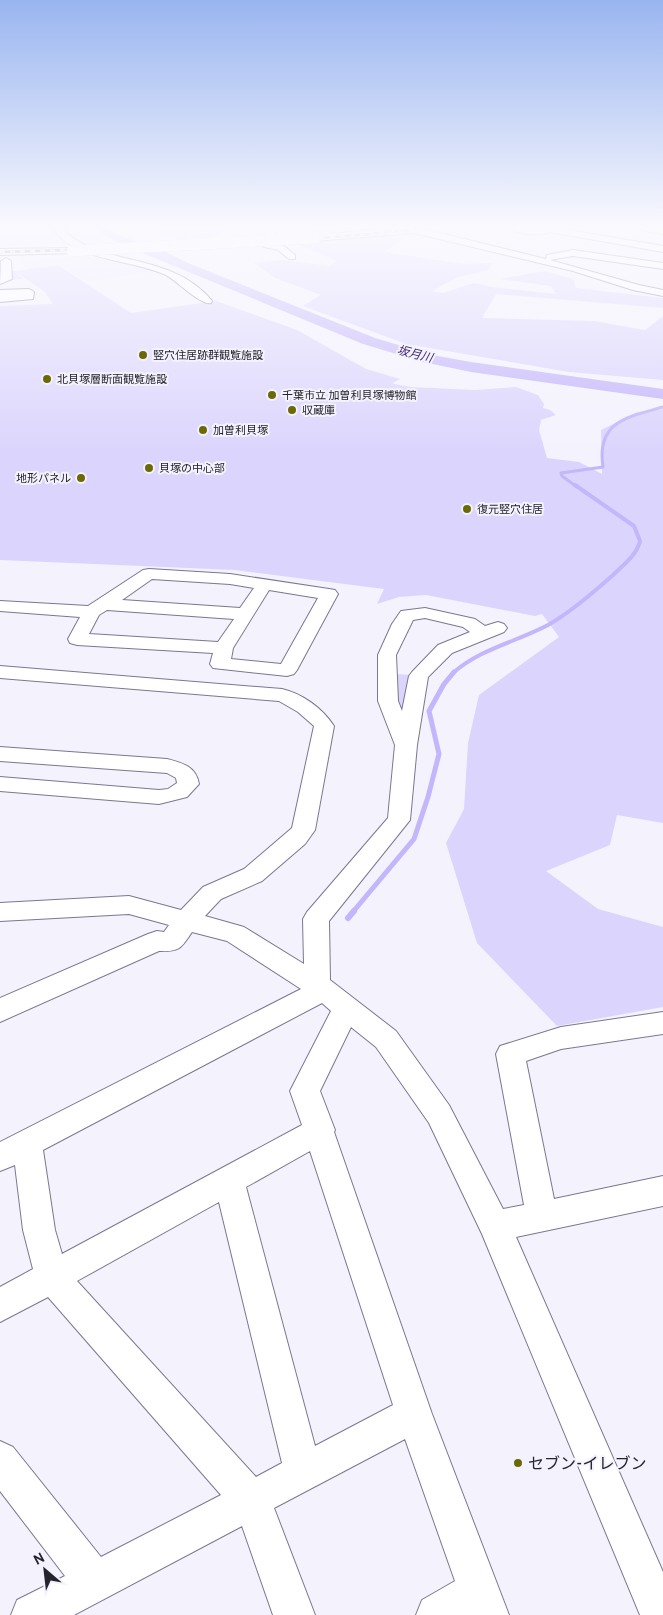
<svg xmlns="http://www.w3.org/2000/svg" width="663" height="1615" font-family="Overpass,'Noto Sans JP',sans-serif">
	<rect width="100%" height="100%" fill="#f4f2fd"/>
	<!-- built -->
	<path fill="#edeafe" d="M10,228H53L58,235L87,233L102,241L0,246V236L13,235Z
		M103,256L158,270L87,282L59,264L27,270L18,260Z"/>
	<!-- green -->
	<path fill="#dbd5fd" d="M140,228H234L215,237L178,239Z
		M307,228H374L377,229L308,234Z
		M389,235L404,238L384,252L464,264L492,263L489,270L458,277L432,291L443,293L474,283L493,287L556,294L551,286L499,279L545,271L573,279L576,288L663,298V308L496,294L482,318L594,321L645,330L663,316V380L569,372L406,344L303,306L321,295L275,278L254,263L283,260L329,266L337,261L290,241Z
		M58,265L131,313L216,301L297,330L366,369L400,379L393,383L394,384L411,387L475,390L516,387L538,395L544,404L543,408L550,410L556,415L541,420L539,430L547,458L579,462L602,474L601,430L637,412L663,409V823L617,815L610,845L546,871L598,909L663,927V1007L557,1026L477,943L446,843L464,809L468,743L479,695L559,637L542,614L535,616L426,595L399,597L377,604L384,589L235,570L0,560V306L53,304L45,292L17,273L23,279L10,280L9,272Z
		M395,674L412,675L401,719L393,698Z"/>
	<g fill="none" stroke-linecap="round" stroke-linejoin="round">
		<!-- stream-far3 -->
		<path stroke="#c3b6fb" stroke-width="3" d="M577,487L562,476L561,473L603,467C596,421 628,417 663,407"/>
		<!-- stream-far2 -->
		<path stroke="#c3b6fb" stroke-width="4" d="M453,673C480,649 516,642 548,625C571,612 592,593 612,576C622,566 637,555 640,541L634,526L575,485"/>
		<!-- stream-far1 -->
		<path stroke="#c3b6fb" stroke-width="5" d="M352,913L414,839L428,797L439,754L429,711L444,684L454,672"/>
		<!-- stream -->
		<path stroke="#c3b6fb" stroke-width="6" d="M348,918L354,911"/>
		<!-- river -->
		<path fill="#c3b6fb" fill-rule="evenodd" d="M93,228H107L124,237L166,252L188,263L375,338L432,355L471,362L663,389V399L471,372L423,362L363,344L116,242Z"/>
		<defs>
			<path id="minor" d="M52,228H62C97,268 171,250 212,301L211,303C201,306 177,281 166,275C129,258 78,263 52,228Z
				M268,228H277L272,243L284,246L295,255V259H289L278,250L264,247L262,245Z
				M400,228H420L546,259L547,255L573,250L663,263V269L573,256L550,260L639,285L663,290V296L633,290L573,271L414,233L315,241L310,238L315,235Z
				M509,228H557L663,246V252L550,232C539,236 519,235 509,228Z
				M639,228H663V234L644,231Z
				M72,248L77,251L75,253L0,255V249Z
				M6,258L11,261L12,279L0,284L1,261Z
				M29,289L34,292L33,299L0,302V290Z
				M149,569L230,574L329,589L335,590L338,594L297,670L294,674L287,676L213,668L210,664L213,653L77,645L70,643L68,639L80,617L0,611V601L88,606L143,570ZM152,579L230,584L254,588L240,608L122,600ZM269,590L318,598L281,664L231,659L233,648ZM107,610L234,619L218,642L89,634L99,615Z
				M425,608L475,619L485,626L498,622L504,624L507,628L504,632L452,653L428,677L417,745L410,820L329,921L330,980L396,1031L449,1105L503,1209L524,1205L496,1054L500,1046L561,1027L663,1012V1034L561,1049L526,1061L554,1199L663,1176V1206L516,1237L663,1572V1615H640L482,1234L429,1123L376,1047L351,1027L320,1091L335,1130L334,1132L432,1414L509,1615H416L422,1600L455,1581L405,1439L274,1508L315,1615H273L242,1526L74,1615H11L17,1600L65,1576L0,1491V1441L13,1447L101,1557L221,1495L48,1297L0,1322V1287L33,1269L23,1230L15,1165L0,1171V1142L301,989L227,941L192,932C181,948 180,952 159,951L0,1022V998L148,934L157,931L164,932L169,925L129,914L0,921V903L129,896L181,910L203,887L244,869L292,828L314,726L298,712L279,701L0,678V666L282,689C303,694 322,708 334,726L315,830L305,844L262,881L221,899L205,916L244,927L304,964L303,919L307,912L388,818L395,745L378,701V655L392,624L401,611ZM425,618L463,627L470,632L438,645L412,672L409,676L402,711L398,701L396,655L413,620ZM322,1003L331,1011L290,1091L302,1125L62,1254L55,1230L43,1150ZM310,1151L393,1405L315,1446L246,1187ZM219,1202L282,1463L256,1477L77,1281Z
				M0,747L167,759C182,763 196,766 199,784L187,797L159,804L0,791V777L159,790L168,789L177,783L176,778L167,773L0,761Z"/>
		</defs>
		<!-- minor casing -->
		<use href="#minor" stroke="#7b778f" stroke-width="2"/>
		<!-- minor -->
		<use href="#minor" fill="#fff" fill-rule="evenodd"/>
		<defs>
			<path id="rail" d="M0,252C143,248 286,244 428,228"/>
		</defs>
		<!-- rail casing -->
		<use href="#rail" stroke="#76747e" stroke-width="2.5"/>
		<!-- rail -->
		<use href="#rail" stroke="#f4f2fd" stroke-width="2" stroke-dasharray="5" stroke-linecap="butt"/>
		<defs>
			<path id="minor-bridge" d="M72,251L315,238"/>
		</defs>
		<!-- minor-bridge casing -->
		<use href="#minor-bridge" stroke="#7b778f" stroke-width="11" stroke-linecap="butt"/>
		<!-- minor-bridge -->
		<use href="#minor-bridge" stroke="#fff" stroke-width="11"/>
	</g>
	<!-- sky -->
	<linearGradient id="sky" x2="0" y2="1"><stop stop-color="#99b5f0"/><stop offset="0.5" stop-color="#faf9fe"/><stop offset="1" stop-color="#faf9fe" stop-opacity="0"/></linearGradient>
	<rect width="663" height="454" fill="url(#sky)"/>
	<!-- markers -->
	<g fill="#6b6904" stroke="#f4f2fd" stroke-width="2">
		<circle cx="143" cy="355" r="5"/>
		<circle cx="47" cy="379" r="5"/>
		<circle cx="272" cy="395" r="5"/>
		<circle cx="292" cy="410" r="5"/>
		<circle cx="203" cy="430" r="5"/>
		<circle cx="149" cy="468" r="5"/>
		<circle cx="81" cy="478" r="5"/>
		<circle cx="467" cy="509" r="5"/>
		<circle cx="518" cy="1463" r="5"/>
	</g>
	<g text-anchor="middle" stroke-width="4" stroke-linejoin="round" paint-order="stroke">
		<!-- far-poi labels -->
		<g font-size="11" fill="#25232d" stroke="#f4f2fd" text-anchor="start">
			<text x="153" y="359">竪穴住居跡群観覧施設</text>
			<text x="57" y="383">北貝塚層断面観覧施設</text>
			<text x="282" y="399">千葉市立 加曽利貝塚博物館</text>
			<text x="302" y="414">収蔵庫</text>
			<text x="213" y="434">加曽利貝塚</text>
			<text x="159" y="472">貝塚の中心部</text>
			<text x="71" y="482" text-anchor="end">地形パネル</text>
			<text x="477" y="513">復元竪穴住居</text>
		</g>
		<!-- far-water labels -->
		<g font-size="12" font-style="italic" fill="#381e6c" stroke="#f4f2fd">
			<text transform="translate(415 354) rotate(14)" y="4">坂月川</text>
		</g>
		<!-- near-poi labels -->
		<g font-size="16" fill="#25232d" stroke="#f4f2fd" text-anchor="start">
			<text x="528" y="1469">セブン-イレブン</text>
		</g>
	</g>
	<!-- north arrow -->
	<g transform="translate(45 1570) rotate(332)" stroke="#f4f2fd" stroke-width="4" paint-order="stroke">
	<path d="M0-4L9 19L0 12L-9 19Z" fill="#25232d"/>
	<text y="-8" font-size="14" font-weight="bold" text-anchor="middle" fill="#25232d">N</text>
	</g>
</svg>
